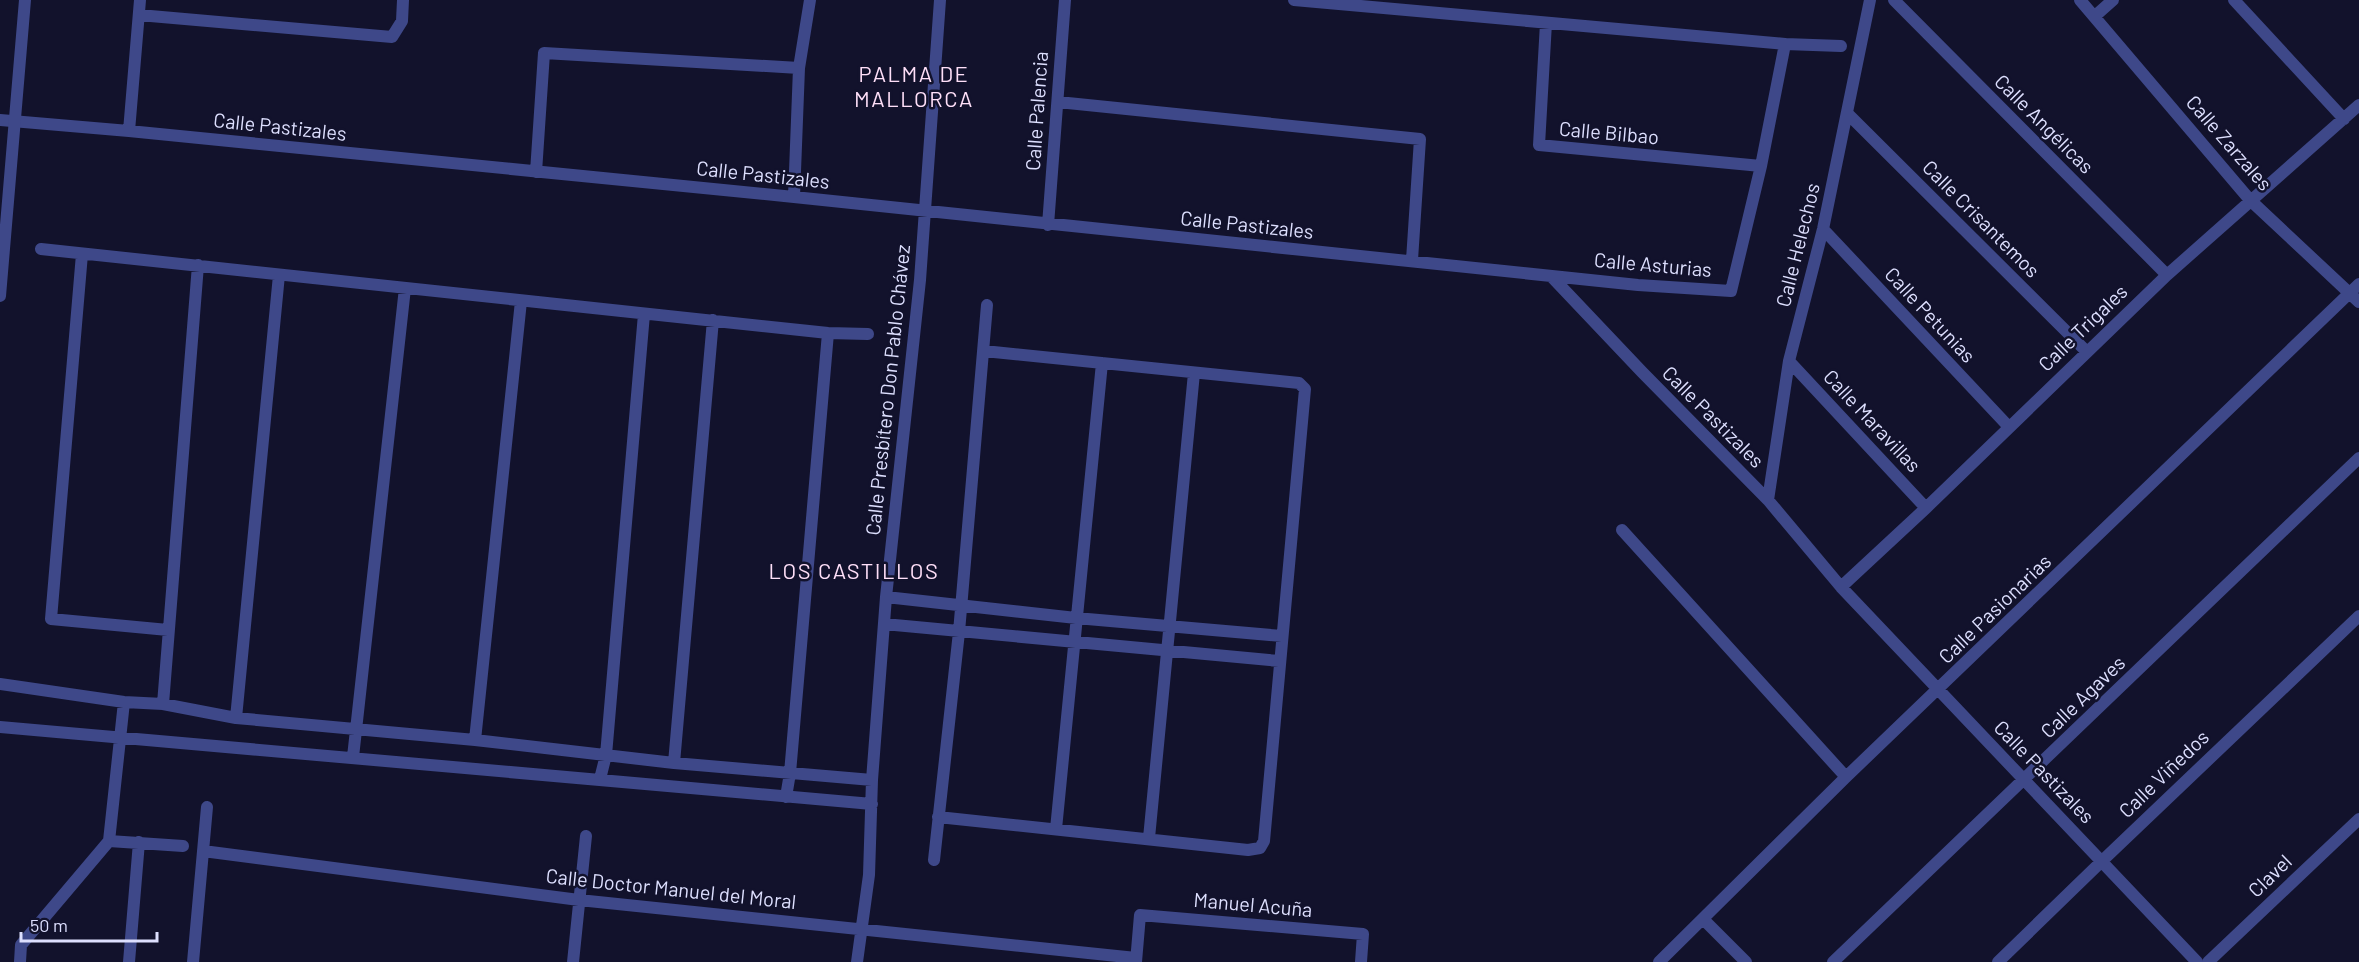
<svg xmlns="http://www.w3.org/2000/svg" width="2359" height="962" font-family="Barlow,sans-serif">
	<rect width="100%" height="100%" fill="#12122c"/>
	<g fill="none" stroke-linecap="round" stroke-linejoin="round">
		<!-- minor -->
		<path stroke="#3e4889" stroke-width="12" d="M1294,0L1785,44L1841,46
			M1894,0L2167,275
			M2080,0L2250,200L2359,302
			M2234,0L2344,119
			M139,15L392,37L402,21L403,0
			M2095,16L2113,0
			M1546,23L1539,145L1761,166
			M1058,102L1420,139L1412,260
			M1847,113L2087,352
			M0,120L129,131L794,197L1638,285L1731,291L1761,166L1785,44
			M129,131L140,0
			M536,172L544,53L799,68
			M794,197L799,68L810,0
			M1048,225L1065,0
			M1823,229L2009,427
			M41,249L828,333L868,334
			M82,254L51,619L168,630
			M1551,276L1642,372L1768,500L1841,587L2197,962
			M1789,361L1926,508
			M1768,500L1789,361L1823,229L1870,0
			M1622,530L1846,777
			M1841,587L1926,508L2167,275L2359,105
			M886,597L1076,618L1282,636
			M884,624L1279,661
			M0,684L124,702L163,704L236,718L475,740L674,763L872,780
			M163,704L198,265
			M236,718L279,275
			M0,727L872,804
			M475,740L521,301
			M353,757L405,288
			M674,763L713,320
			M600,779L606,755L644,314
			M786,797L790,773L828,333
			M938,817L1248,850L1260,848L1264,841L1305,389L1299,383L984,351
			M1056,829L1102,363
			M1149,838L1194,373
			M109,841L183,846
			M203,851L579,900L1136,958
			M934,860L959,632L987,305
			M1703,919L1746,962
			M20,962L21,945L109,841L124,702
			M129,962L139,842
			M193,962L207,807
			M573,962L586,836
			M857,962L869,875L872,780L886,597L920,280L940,0
			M1136,962L1140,915L1363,934L1361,962
			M1659,962L1846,777L2359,284
			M1833,962L2359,458
			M1998,962L2102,861L2359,616"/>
		<!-- tertiary -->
		<path stroke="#3e4889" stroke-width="12" d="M0,296L25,0
			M2208,962L2359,819"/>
	</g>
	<g text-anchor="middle" stroke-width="5" stroke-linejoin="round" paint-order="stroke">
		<!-- street labels -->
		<g font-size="20" fill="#dddffe" stroke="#12122c">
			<text transform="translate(1037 111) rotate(-86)" y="7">Calle Palencia</text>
			<text transform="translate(2044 124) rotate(45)" y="7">Calle Angélicas</text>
			<text transform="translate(280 127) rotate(6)" y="7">Calle Pastizales</text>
			<text transform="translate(1609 133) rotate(5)" y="7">Calle Bilbao</text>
			<text transform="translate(2229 143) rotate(49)" y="7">Calle Zarzales</text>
			<text transform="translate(763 175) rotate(6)" y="7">Calle Pastizales</text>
			<text transform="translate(1981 219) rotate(45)" y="7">Calle Crisantemos</text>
			<text transform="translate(1247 225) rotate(6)" y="7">Calle Pastizales</text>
			<text transform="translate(1798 245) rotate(-76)" y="7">Calle Helechos</text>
			<text transform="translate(1653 265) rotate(5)" y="7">Calle Asturias</text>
			<text transform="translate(1930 315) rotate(47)" y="7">Calle Petunias</text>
			<text transform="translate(2083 328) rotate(-44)" y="7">Calle Trigales</text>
			<text transform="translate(888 390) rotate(-84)" y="7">Calle Presbítero Don Pablo Chávez</text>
			<text transform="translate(1713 417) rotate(45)" y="7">Calle Pastizales</text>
			<text transform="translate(1872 421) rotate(47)" y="7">Calle Maravillas</text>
			<text transform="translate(1995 609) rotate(-44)" y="7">Calle Pasionarias</text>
			<text transform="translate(2083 697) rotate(-44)" y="7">Calle Agaves</text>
			<text transform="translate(2044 772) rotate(46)" y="7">Calle Pastizales</text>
			<text transform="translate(2164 774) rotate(-44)" y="7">Calle Viñedos</text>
			<text transform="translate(2270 876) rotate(-44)" y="7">Clavel</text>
			<text transform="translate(671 889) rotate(6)" y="7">Calle Doctor Manuel del Moral</text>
			<text transform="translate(1253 905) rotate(5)" y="7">Manuel Acuña</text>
		</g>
		<!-- quarter labels -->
		<g font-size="22" letter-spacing="1.5" fill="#fedff8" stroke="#12122c">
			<text x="914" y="82">PALMA DE<tspan x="914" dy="25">MALLORCA</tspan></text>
			<text x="854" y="579">LOS CASTILLOS</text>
		</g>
	</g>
	<!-- scale -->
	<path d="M21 932v9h136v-9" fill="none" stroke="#dddffe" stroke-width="3"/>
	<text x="30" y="932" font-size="18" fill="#dddffe" stroke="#12122c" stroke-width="4.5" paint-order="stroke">50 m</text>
</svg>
